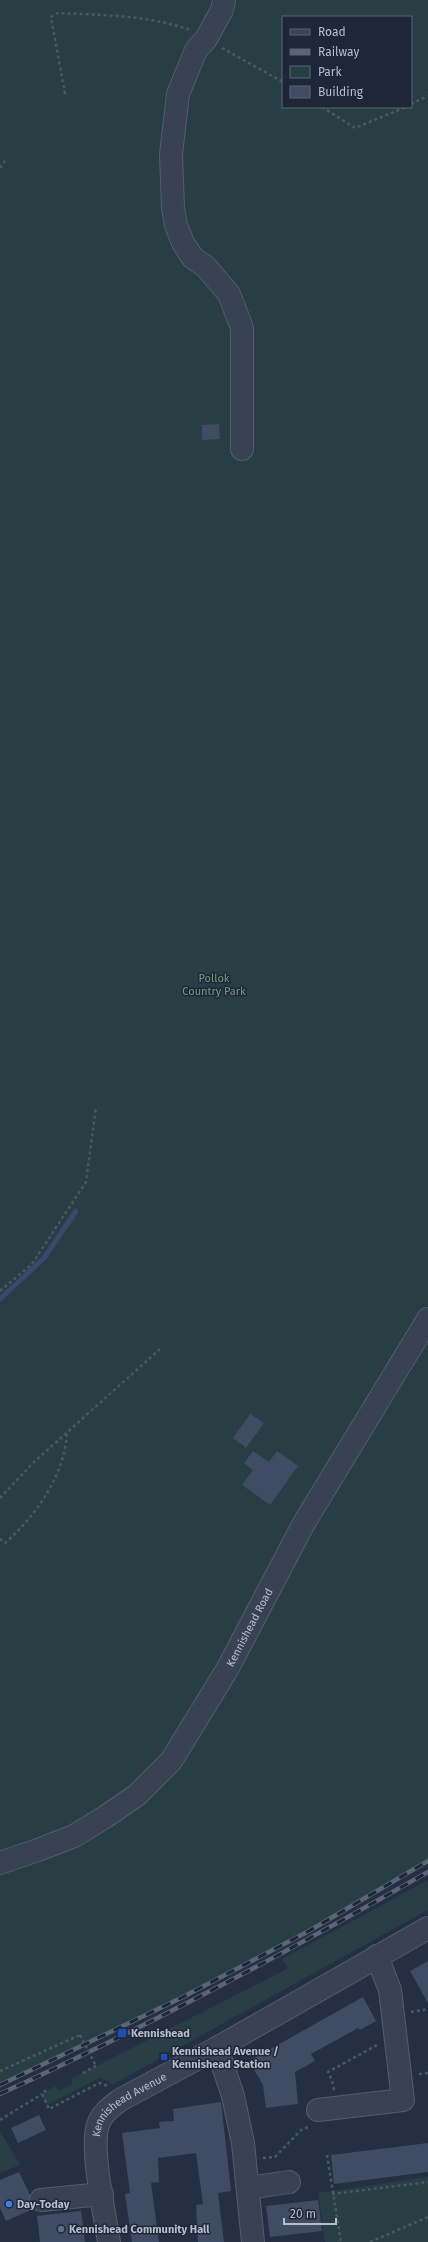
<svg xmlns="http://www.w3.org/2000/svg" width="428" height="2242" font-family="'Fira Sans',sans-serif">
	<rect width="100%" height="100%" fill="#252f43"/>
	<!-- green -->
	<path fill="#273e44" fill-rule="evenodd" d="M0,0H428V1861L309,1931L181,1998L0,2085ZM283,17H411V107H283Z
		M428,1880V1910L112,2085L110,2082L100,2078L47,2105L42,2094L55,2086L58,2091L73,2084L71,2079L279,1973L288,1968L282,1959Z
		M0,2131L20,2165L0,2173Z
		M428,2177V2242H325L318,2193Z"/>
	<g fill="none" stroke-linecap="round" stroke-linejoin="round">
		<!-- stream -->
		<path stroke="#38496b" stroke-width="5" d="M0,1299L44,1258L76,1211"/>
	</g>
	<!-- building -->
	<path fill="#404c63" d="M219,424L220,439L202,440V425Z
		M250,1414L264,1423L246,1448L233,1438Z
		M253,1451L269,1462L277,1451L298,1466L270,1505L242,1485L253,1470L244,1463Z
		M428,1961V2003L410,1971Z
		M363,1997L376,2021L360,2030L358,2028L311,2054L315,2061L295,2072L298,2104L266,2108L263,2085L249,2061Z
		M221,2102L231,2191L218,2193L224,2242H198L196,2205L203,2204L196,2153L158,2158L159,2182L151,2183L159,2242H132L125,2194L130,2193L122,2133L160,2128L159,2122L174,2121L173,2109Z
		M39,2115L46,2130L18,2143L11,2128Z
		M428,2143V2172L334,2184L331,2155Z
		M19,2172L30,2195L31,2207L33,2209L6,2221L0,2208V2180Z
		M318,2200L322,2231L270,2237L266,2206Z
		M81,2211L85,2242H40L37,2216Z"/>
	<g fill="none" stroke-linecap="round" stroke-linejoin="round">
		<defs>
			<g id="minor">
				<path d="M224,0L222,10L206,39L196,50L178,94L171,154L173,208L176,225L183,243L193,258L205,266L229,294L242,328V449"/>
				<path id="s1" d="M0,1863L38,1850L74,1836L105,1817L137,1795L171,1761L228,1668L304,1523L428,1319"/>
				<path d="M217,2048L233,2096L243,2143L253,2242"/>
				<path d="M318,2110L403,2100L390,1990L377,1956"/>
				<path d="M248,2188L289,2182"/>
				<path d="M41,2200L102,2194"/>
				<path id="s2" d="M109,2242C105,2215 90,2149 98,2125C101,2114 111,2107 120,2100L217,2048L428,1928"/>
			</g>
		</defs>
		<!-- minor casing -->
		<use href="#minor" stroke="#545d6d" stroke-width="24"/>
		<!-- path -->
		<path stroke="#455b60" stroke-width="2.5" stroke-dasharray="3 3" stroke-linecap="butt" d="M222,48L283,82
			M65,94L51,17L58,13C101,15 149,15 190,30
			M411,104L428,96
			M322,107L355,128L406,107
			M0,168L7,158
			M0,1291L32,1264L86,1182L96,1107
			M0,1498L34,1462L160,1349
			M0,1539L5,1543C36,1516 65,1475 67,1432
			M411,2012L428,2009
			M0,2071L80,2035
			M83,2073L96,2066
			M419,2074L428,2073
			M46,2090L42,2094L49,2109L99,2083L108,2086
			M334,2090L332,2080L328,2072L377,2045
			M0,2120L42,2094
			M327,2155L341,2242
			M263,2158L275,2157L301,2130L308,2127
			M332,2194L428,2182
			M370,2242L428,2217"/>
		<!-- minor -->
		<use href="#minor" stroke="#394252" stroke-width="22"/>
		<defs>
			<path id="rail" d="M0,2085L181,1998L309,1931L428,1861
				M0,2094C146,2027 288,1952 428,1872"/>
		</defs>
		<!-- rail casing -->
		<use href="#rail" stroke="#5b657a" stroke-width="4.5"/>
		<!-- rail -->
		<use href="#rail" stroke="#1e2738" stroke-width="3" stroke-dasharray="9" stroke-linecap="butt"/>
		<!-- path-bridge -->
		<path stroke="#455b60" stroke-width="2.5" stroke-dasharray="3 3" stroke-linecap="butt" d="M80,2035L96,2066"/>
	</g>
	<!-- markers -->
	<g fill="#1a4fb4" stroke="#1e2738" stroke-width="1.5">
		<rect x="117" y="2028" width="10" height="10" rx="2"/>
		<rect x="160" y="2053" width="8" height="8" rx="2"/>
	</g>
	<circle fill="#3f7fe0" stroke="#1e2738" stroke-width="1.5" cx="9" cy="2204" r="4"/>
	<circle fill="#5c6f8a" stroke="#1e2738" stroke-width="1.5" cx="61" cy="2229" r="4"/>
	<g text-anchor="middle" stroke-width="3" stroke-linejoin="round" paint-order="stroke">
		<!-- park labels -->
		<g font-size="11" fill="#6c9f7b" stroke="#1e2738">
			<text x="214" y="982">Pollok<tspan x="214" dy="13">Country Park</tspan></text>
		</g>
		<!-- street labels -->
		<g font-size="11" fill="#b6bdcc" stroke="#1e2738">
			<text dy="4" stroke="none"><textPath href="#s1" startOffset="357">Kennishead Road</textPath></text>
			<text dy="4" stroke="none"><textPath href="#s2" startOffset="155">Kennishead Avenue</textPath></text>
		</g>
		<!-- poi labels -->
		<g font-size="11" font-weight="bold" fill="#b6bdcc" stroke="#1e2738" text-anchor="start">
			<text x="131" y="2037">Kennishead</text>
			<text x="172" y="2055">Kennishead Avenue /<tspan x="172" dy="13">Kennishead Station</tspan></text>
			<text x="17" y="2208">Day-Today</text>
			<text x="69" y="2233">Kennishead Community Hall</text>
		</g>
	</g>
	<!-- legend -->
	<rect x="282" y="16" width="130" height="92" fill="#1e2738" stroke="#5b6373"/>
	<rect x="290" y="29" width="20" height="6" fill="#394252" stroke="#5b6373"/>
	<text x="318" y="36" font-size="12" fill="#b6bdcc">Road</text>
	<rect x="290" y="49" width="20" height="6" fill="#5b657a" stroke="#5b6373"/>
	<text x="318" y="56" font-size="12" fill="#b6bdcc">Railway</text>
	<rect x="290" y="66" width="20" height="12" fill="#273e44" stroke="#5b6373"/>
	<text x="318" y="76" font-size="12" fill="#b6bdcc">Park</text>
	<rect x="290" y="86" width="20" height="12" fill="#404c63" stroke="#5b6373"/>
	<text x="318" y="96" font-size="12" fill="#b6bdcc">Building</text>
	<!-- scale -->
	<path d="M284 2218v6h52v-6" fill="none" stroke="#b6bdcc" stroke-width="2"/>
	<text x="290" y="2218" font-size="12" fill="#b6bdcc" stroke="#1e2738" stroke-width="3" paint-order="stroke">20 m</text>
</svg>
